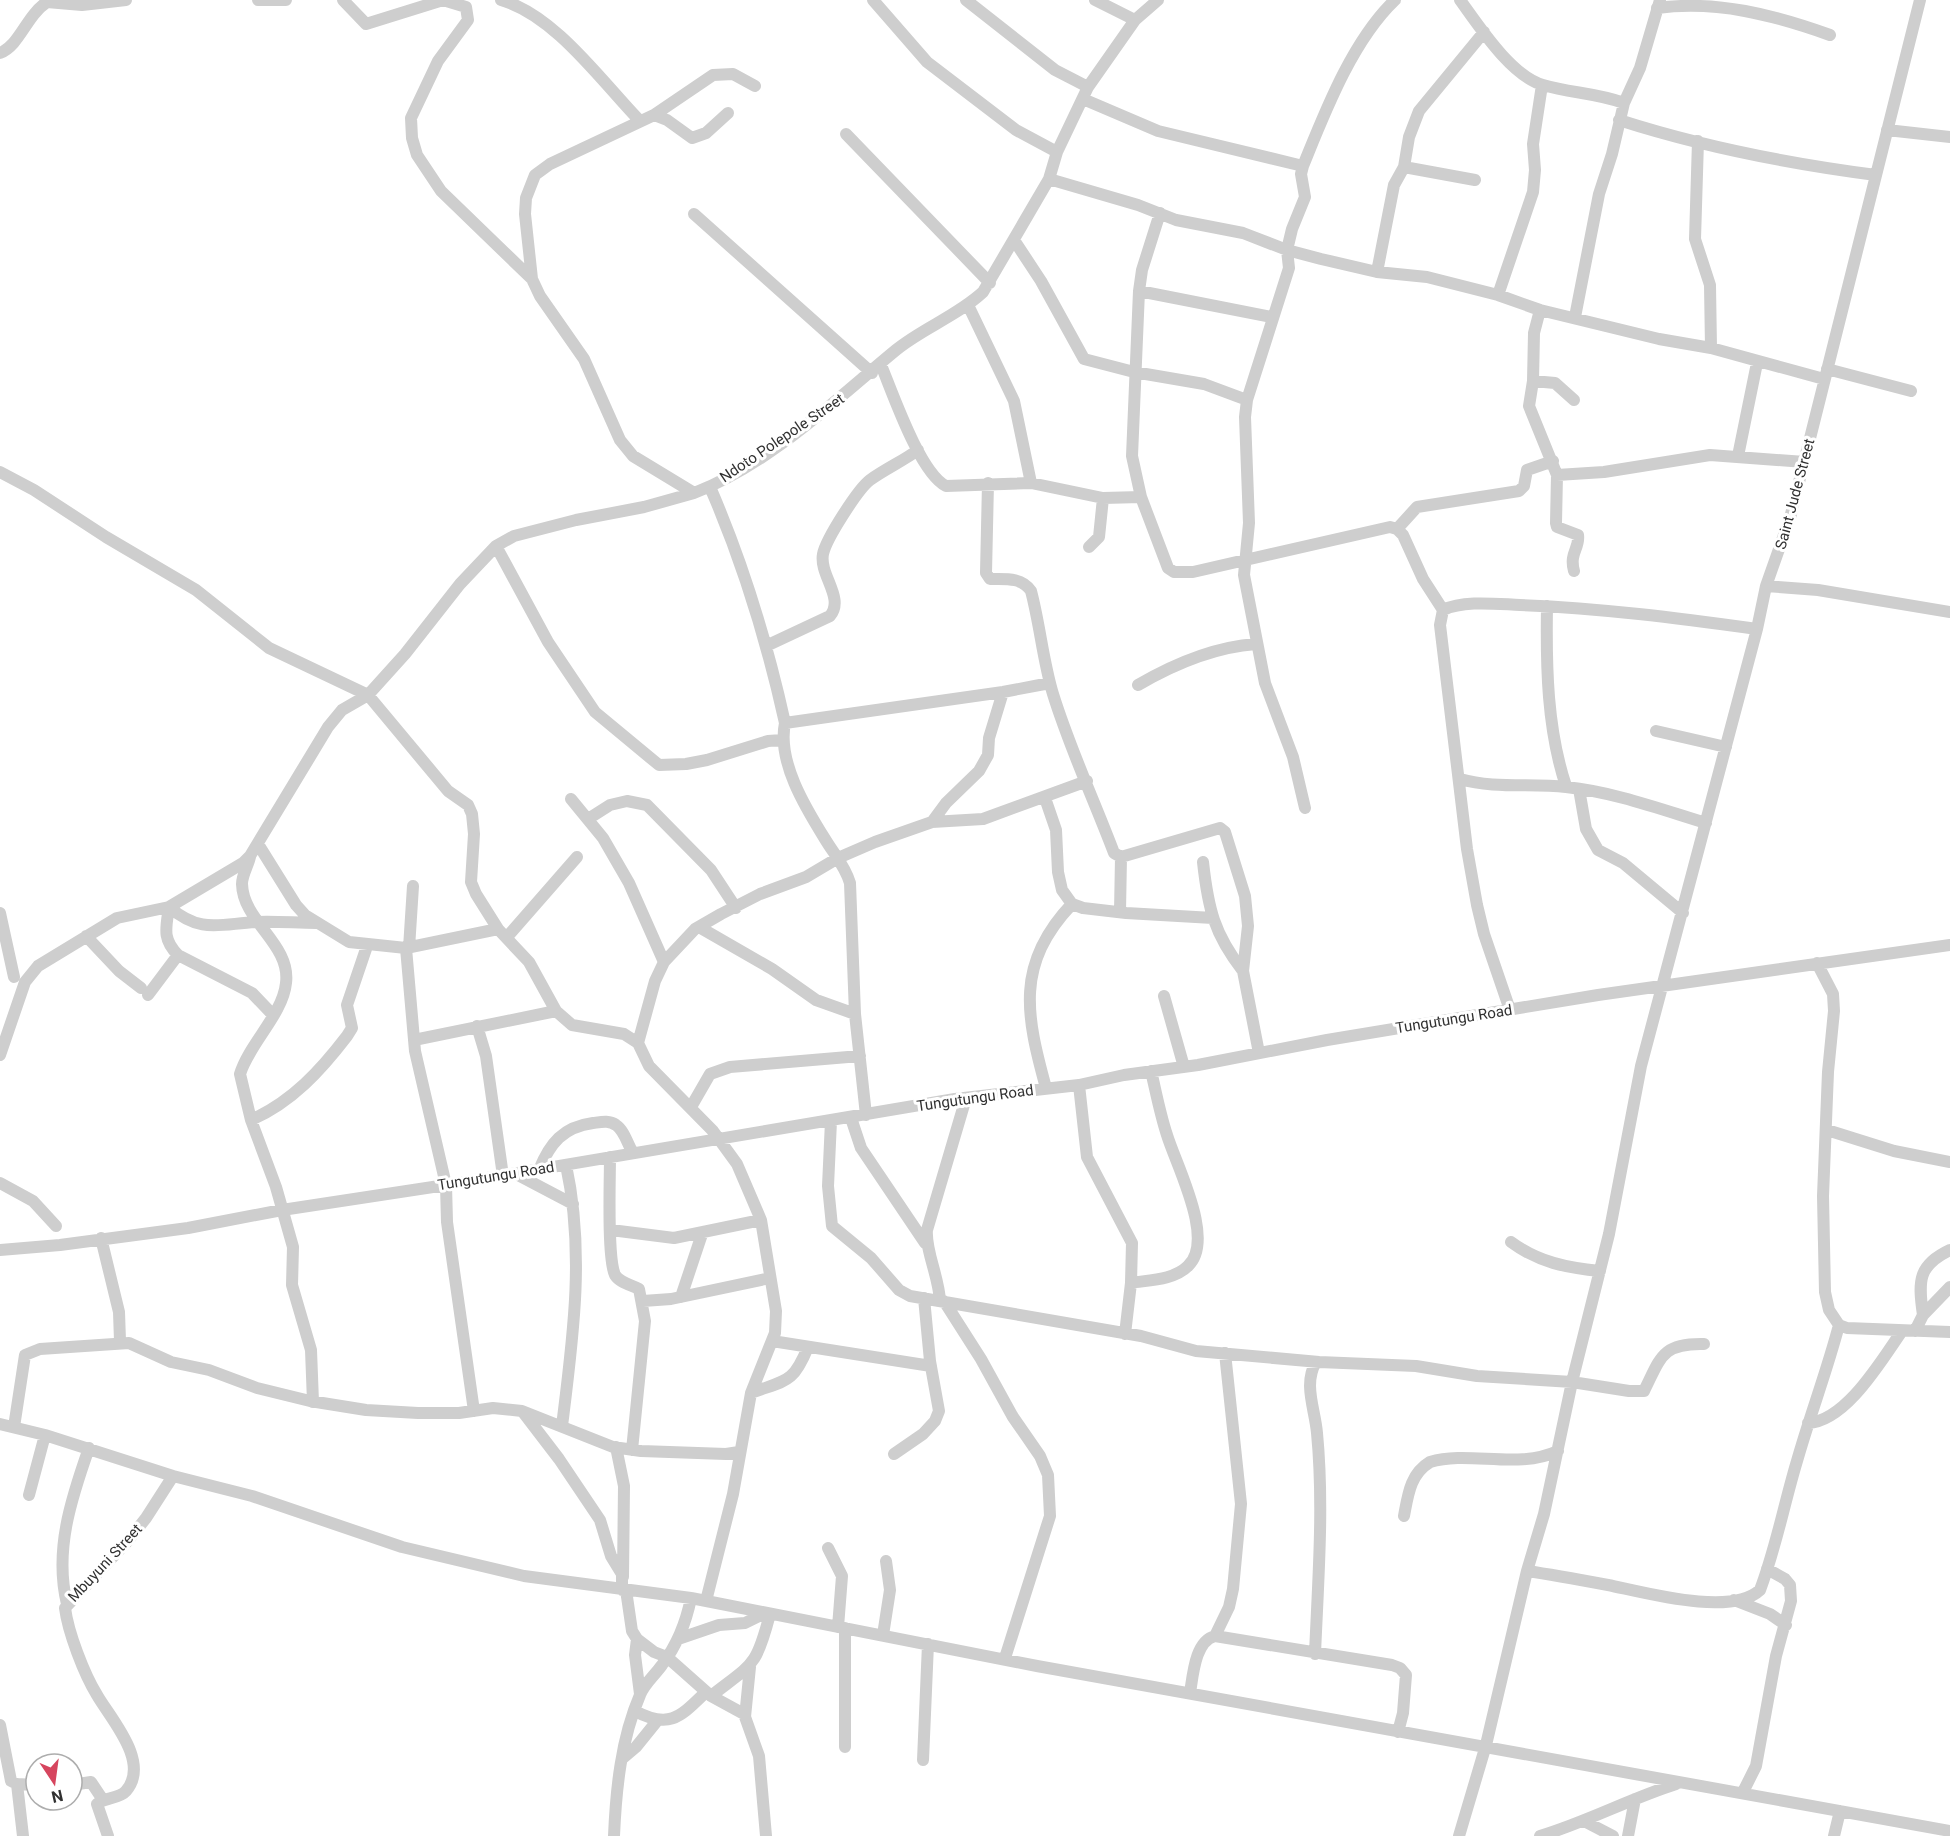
<svg xmlns="http://www.w3.org/2000/svg" width="1950" height="1836" font-family="Roboto,sans-serif">
	<rect width="100%" height="100%" fill="#fff"/>
	<g fill="none" stroke-linecap="round" stroke-linejoin="round">
		<!-- minor -->
		<path stroke="#cecece" stroke-width="12" d="M258,0H286
			M343,0L366,24L443,0L466,7L468,20L438,61L411,118L412,138L417,155L441,191L532,279
			M501,0C555,15 602,82 640,121
			M873,0L927,62L1016,130L1057,152
			M966,0L1055,70L1088,87
			M1095,0L1135,20
			M1460,0C1479,26 1511,76 1543,85C1570,93 1597,93 1624,103
			M1657,8C1717,0 1774,15 1830,35
			M0,53C20,45 26,16 47,2L82,5L126,0
			M755,86L733,74L713,75L654,115L550,164L535,175L526,198L525,214L532,279L540,296L584,359L620,440L633,456L694,493C770,464 834,401 896,350C923,328 957,316 983,292L1049,179L1057,152L1088,87L1135,20L1158,0
			M1083,99L1158,131L1303,166
			M654,115L667,120L692,138L706,133L728,113
			M1619,120C1700,146 1791,164 1876,175
			M1887,130L1950,137
			M846,134L990,283
			M1698,141L1695,239L1710,285L1711,348
			M1404,167L1475,180
			M1049,179L1138,205L1176,220L1243,233L1287,250L1321,259L1377,272L1427,277L1498,295L1540,310L1659,339L1711,348L1824,379
			M1160,213L1142,270L1139,291L1132,456L1141,497L1168,568L1174,572H1193L1390,527L1397,529L1403,535L1423,579L1443,610
			M694,214L872,373
			M1014,240L1041,281L1084,359L1134,372L1204,384L1247,400
			M1377,272L1394,185L1404,167L1409,137L1419,111L1484,32
			M1139,291L1272,317
			M1498,295L1533,192L1535,170L1533,144L1542,85
			M968,305L1014,401L1031,483
			M1540,310L1534,333L1533,381L1529,406L1557,475L1556,523L1557,527L1578,535C1580,548 1569,553 1574,571
			M1575,317L1599,194L1612,154L1624,103L1640,68L1660,0
			M881,365C893,394 920,473 946,486L1031,483L1103,498L1141,497
			M1827,369L1911,391
			M1533,381L1555,383L1574,400
			M1738,456L1757,363
			M0,472L34,490L106,537L196,590L269,648L368,695L448,791L468,805L472,814L474,834L471,882L476,894L498,929L529,962L556,1011L572,1025L624,1034L638,1043L649,1066L713,1131L737,1164L761,1220L776,1311L775,1333L751,1393L733,1494L706,1601
			M1557,475L1604,472L1710,455L1805,462
			M988,483L986,573L990,579C1005,579 1022,577 1031,591C1040,625 1043,661 1053,694C1070,749 1094,800 1114,853L1121,857L1220,828L1225,832L1245,896L1248,926L1243,971L1259,1053
			M710,487C743,563 767,642 785,723C777,761 805,807 825,839C834,854 845,866 850,883L855,1014L866,1115
			M1397,529L1417,507L1519,491L1524,486L1527,470L1553,461
			M496,546L548,642L595,712L659,765L686,764L707,760L768,741L782,740
			M1089,547L1099,537L1103,498
			M1766,586L1818,590L1950,612
			M1547,606C1546,666 1547,729 1566,786
			M766,646L830,616C845,598 819,575 823,554C826,539 858,489 870,480C885,469 903,461 918,450
			M1138,685C1174,664 1214,647 1256,644
			M785,723L1003,692L1050,683
			M1656,731L1726,747
			M1460,779C1495,789 1531,783 1566,787C1614,792 1660,809 1706,823
			M1579,789L1586,829L1598,850L1623,863L1683,913
			M1045,798L1056,830L1058,872L1062,890L1072,904L1083,908L1126,913L1213,918
			M571,799L603,838L629,883L664,962
			M1305,808L1293,757L1265,683L1244,575L1249,523L1245,417L1247,400L1289,268L1287,250L1292,229L1305,197L1301,174L1303,166C1325,112 1352,41 1395,0
			M588,819L610,805L627,801L647,805L711,870L736,908
			M932,822L946,803L979,771L988,755L989,738L1003,692
			M258,844L296,905L305,915L349,942L406,948L498,929
			M250,857C248,866 242,875 242,884C243,922 291,944 286,983C283,1014 249,1044 240,1074L251,1120L276,1187L293,1247L292,1285L311,1350L313,1402
			M1203,862C1208,908 1214,934 1243,971
			M169,907C166,928 162,939 178,955L252,993L272,1014
			M169,907C201,934 219,924 256,922C276,921 296,923 316,923
			M1120,912L1121,857
			M0,913L14,977
			M699,927L772,969L816,1000L855,1014
			M86,936L119,971L141,988
			M507,937L577,857
			M406,948L415,1051L446,1185L447,1222L474,1411
			M409,948L413,886
			M1817,963L1833,994L1834,1011L1828,1072L1823,1196L1825,1292L1829,1310L1839,1325L1847,1328L1950,1332
			M148,995L178,955
			M1164,996L1184,1067
			M1510,1010L1484,934L1477,905L1467,849L1440,625L1443,610C1464,600 1496,604 1520,605C1600,608 1678,618 1757,629
			M477,1026L486,1056L503,1176
			M414,1040L556,1011
			M638,1043L655,981L664,962L695,929L721,914L760,894L806,877L838,858L875,842L932,822L983,819L1087,781
			M0,1055L25,982L38,966L117,918L169,907L243,863L250,856L328,727L342,710L368,695L405,654L460,584L496,546L514,536L576,520L644,507L694,493
			M1079,1085L1087,1157L1132,1243L1131,1283L1125,1334
			M1046,1088C1026,1015 1015,964 1072,904
			M691,1107L710,1074L730,1067L860,1056
			M851,1118L861,1148L925,1243
			M251,1120C292,1102 321,1070 347,1036L352,1028L347,1005L367,946
			M831,1121L828,1186L832,1226L871,1258L899,1290L910,1296L1141,1336L1196,1351L1319,1362L1416,1366L1477,1376L1572,1382L1629,1391H1644C1661,1357 1662,1343 1704,1344
			M1827,1130L1894,1151L1950,1162
			M610,1157C610,1179 607,1258 615,1275C620,1283 632,1285 639,1289L645,1321L632,1450
			M539,1170C550,1143 563,1127 593,1123C601,1122 609,1120 616,1125C624,1130 628,1145 633,1153
			M516,1174L573,1204
			M0,1183L33,1201L56,1226
			M611,1230L674,1238L761,1220
			M101,1238L119,1312L120,1341
			M1511,1242C1538,1262 1567,1268 1600,1271
			M0,1250L60,1245L188,1228L282,1210L446,1185L955,1099L1079,1085L1124,1075L1198,1065L1327,1040L1598,995L1950,945
			M1131,1283C1149,1280 1174,1280 1188,1266C1216,1240 1176,1165 1167,1135C1160,1114 1156,1092 1151,1071
			M681,1297L702,1234
			M643,1301L671,1299L770,1278
			M940,1301C939,1277 925,1250 927,1230L966,1098
			M944,1301L981,1359L1013,1417L1040,1456L1048,1475L1050,1516L1005,1658
			M1923,1315C1918,1281 1918,1265 1950,1250
			M1915,1331L1923,1315L1950,1287
			M772,1341L931,1366
			M751,1393C786,1380 793,1384 808,1347
			M523,1412L559,1459L600,1520L611,1556L622,1574V1590
			M1808,1423C1846,1421 1881,1361 1902,1331
			M0,1424L45,1435L173,1476L252,1496L402,1547L524,1576L691,1598L1037,1666L1950,1831
			M562,1426C573,1338 585,1252 566,1165
			M14,1427L25,1355L40,1349L129,1343L171,1362L209,1370L257,1388L310,1401L366,1410L418,1413H459L493,1408L522,1411L613,1447L641,1451L726,1454L739,1452
			M616,1447L624,1486L623,1577
			M894,1454L923,1434L935,1421L939,1411L930,1361L924,1298
			M29,1495L45,1435
			M1404,1516C1408,1495 1410,1474 1430,1462C1469,1450 1517,1470 1558,1451
			M828,1548L842,1576L838,1627
			M1527,1571C1554,1575 1581,1580 1608,1585C1643,1592 1731,1617 1760,1590C1776,1548 1784,1504 1797,1461C1810,1415 1827,1371 1839,1325
			M626,1590L632,1631L637,1639L654,1652L667,1657L711,1696L744,1714L759,1756L766,1836
			M1734,1600L1770,1614L1786,1625
			M67,1604C54,1551 71,1499 89,1448
			M883,1635L890,1590L886,1561
			M1215,1636L1229,1607L1233,1589L1241,1504L1225,1353
			M637,1639L635,1655L640,1694
			M678,1639L719,1625L745,1623L765,1613
			M1315,1654C1318,1581 1324,1506 1317,1433C1315,1409 1303,1384 1316,1362
			M1190,1693C1193,1675 1195,1641 1215,1636L1392,1665L1400,1668L1406,1675L1403,1713L1398,1732
			M711,1696C753,1663 756,1668 770,1614
			M635,1711C670,1730 681,1716 706,1692
			M745,1717L750,1667
			M0,1725L11,1781L17,1784L36,1785
			M845,1747V1628
			M623,1758L636,1747L657,1721
			M923,1760L928,1644
			M17,1784L23,1836
			M72,1785L91,1782L103,1800
			M1743,1792L1756,1766L1776,1656L1791,1601L1790,1585L1785,1579L1767,1569
			M1584,1821L1613,1836
			M108,1836L97,1804C105,1797 119,1799 126,1791C151,1762 110,1718 97,1695C84,1674 68,1632 65,1608L127,1542L146,1518L173,1476
			M614,1836C616,1789 621,1739 640,1695C644,1684 655,1675 662,1665C677,1645 686,1623 691,1598
			M1459,1836L1486,1745L1527,1571L1544,1514L1572,1382L1609,1234L1641,1066L1757,629L1766,586L1790,518L1920,0
			M1540,1836C1587,1822 1629,1799 1676,1784
			M1628,1836L1635,1799
			M1834,1836L1840,1811"/>
	</g>
	<g text-anchor="middle" stroke-width="6" stroke-linejoin="round" paint-order="stroke">
		<!-- street labels -->
		<g font-size="15" fill="#313131" stroke="#fff">
			<text transform="translate(782 438) rotate(-34)" y="5">Ndoto Polepole Street</text>
			<text transform="translate(1795 494) rotate(-75)" y="5">Saint Jude Street</text>
			<text transform="translate(1454 1019) rotate(-9)" y="5">Tungutungu Road</text>
			<text transform="translate(975 1098) rotate(-8)" y="5">Tungutungu Road</text>
			<text transform="translate(496 1176) rotate(-9)" y="5">Tungutungu Road</text>
			<text transform="translate(105 1563) rotate(-47)" y="5">Mbuyuni Street</text>
		</g>
	</g>
	<!-- north arrow -->
	<g transform="translate(54 1782) rotate(167)"><circle r="28" fill="#ffffff" stroke="#adadad" stroke-width="1.5"/>
	<path d="M0-4.5L10 22L0 15L-10 22Z" fill="#d6455e"/>
	<text y="-9" font-size="16" font-weight="bold" text-anchor="middle" fill="#313131">N</text>
	</g>
</svg>
